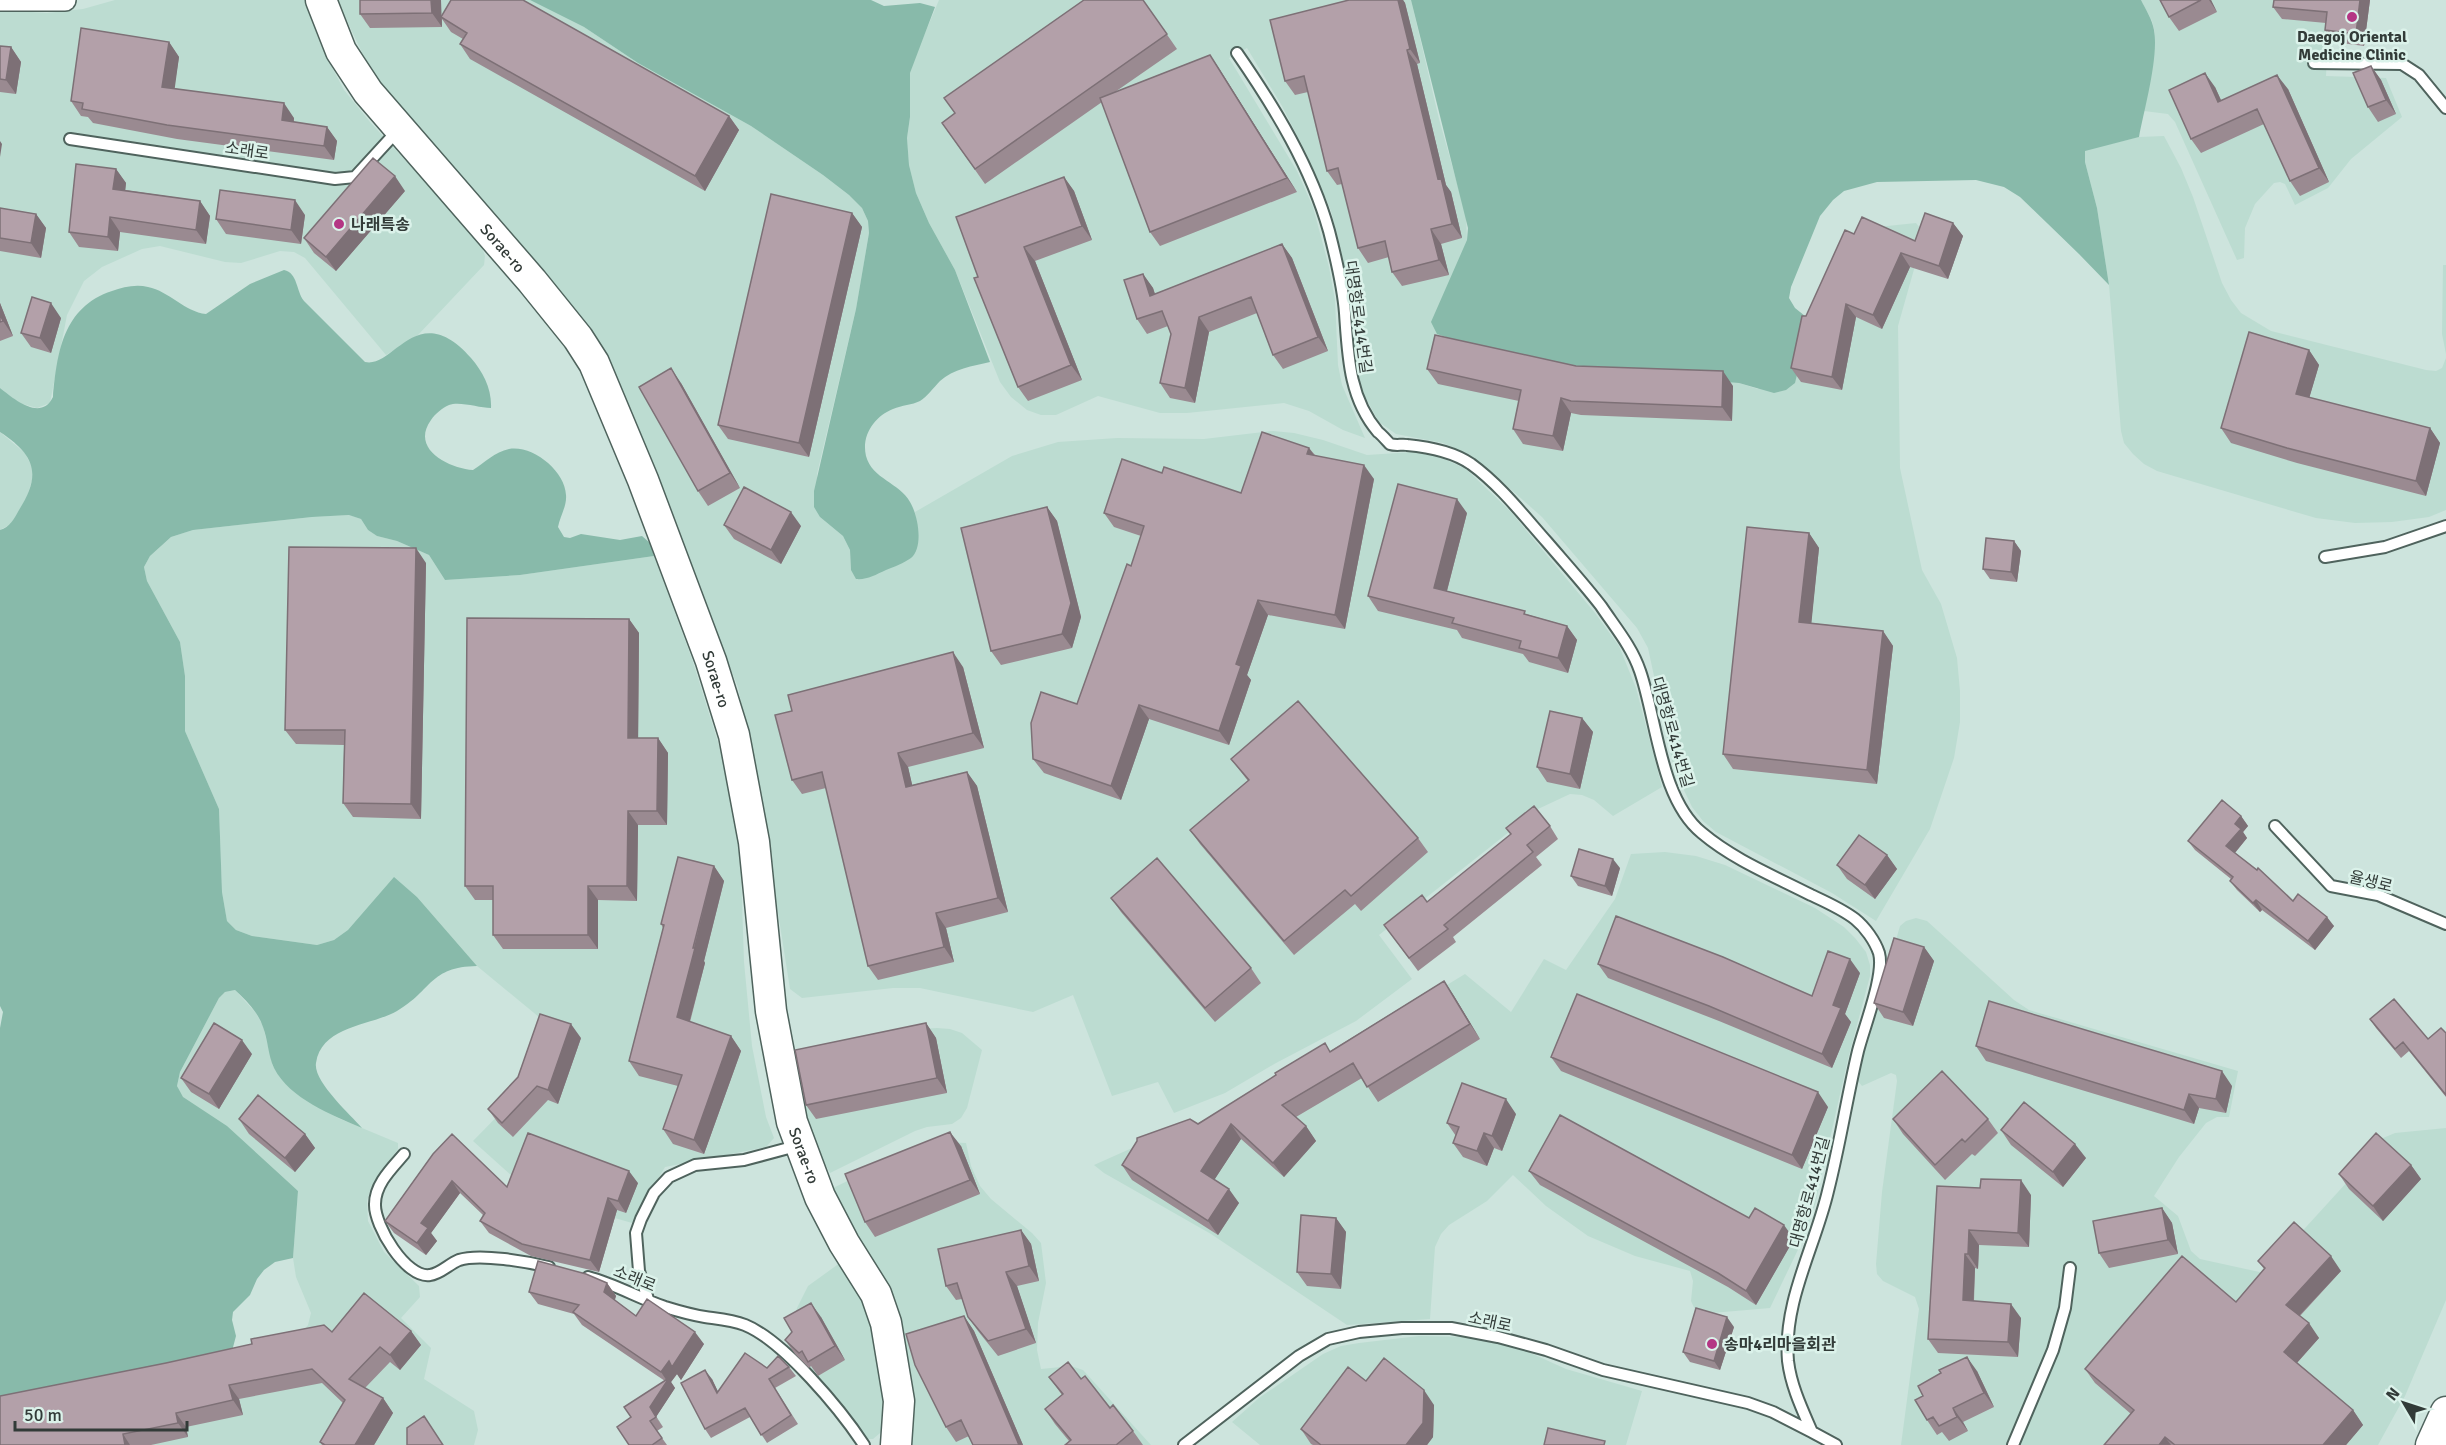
<svg xmlns="http://www.w3.org/2000/svg" width="2446" height="1445" font-family="Signika,'Noto Sans KR',sans-serif">
	<rect width="100%" height="100%" fill="#cde4dd"/>
	<!-- built -->
	<path fill="#bcdcd1" d="M115,0H309L316,32L326,56L344,90L370,122L480,241L485,256L484,265L418,335L386,355L305,258L294,252L280,251L241,263L225,262L160,246L142,249L102,267L84,281L67,315L50,403L37,408L19,403L0,388V10L47,13L83,9Z
		M337,0H530L584,27L638,63L751,126L823,175L849,195L862,208L868,221L869,233L856,309L817,474L820,517L843,536L850,550L851,570L918,533L915,512L1012,456L1058,442L1117,438L1204,439L1273,431L1294,433L1323,440L1367,455L1413,452L1438,456L1466,469L1511,512L1595,613L1619,646L1636,688L1662,787L1613,816L1594,800L1582,795L1570,794L1538,809L1379,935L1412,979L1356,1021L1276,1063L1225,1093L1174,1113L1158,1082L1112,1096L1073,995L1033,1012L920,988H893L802,998L790,989L760,798L738,687L595,339L580,315L453,172L390,95L367,63Z
		M939,0H1411L1439,119L1466,215L1467,240L1711,380L1739,383L1758,389L1810,320L1868,228L1916,223L1920,228L1922,241L1898,326L1900,468L1922,570L1941,604L1957,658L1960,691V722L1954,758L1930,829L1876,921L1832,893L1716,832L1703,821L1692,807L1674,769L1648,648L1637,628L1542,517L1489,470L1465,453L1443,443L1396,434L1379,422L1365,397L1354,365L1351,307L1342,256L1331,211L1308,157L1282,106L1247,48L1229,58L1297,171L1313,207L1329,267L1335,300L1338,365L1342,385L1365,438L1343,430L1309,411L1284,403L1187,413H1160L1098,396L1056,415H1041L1027,410L1011,397L1000,382L955,270L929,223L916,193L909,165L907,138L910,117V73L914,59Z
		M2141,0H2330L2326,76L2386,78L2402,117L2351,159L2328,188L2295,205L2285,184L2280,182L2274,183L2255,204L2245,228L2244,258L2237,260L2175,122L2168,114L2144,111L2154,55L2155,33L2152,21Z
		M2164,136L2181,168L2193,197L2222,283L2231,300L2241,313L2271,331L2426,370L2436,371L2442,368L2446,358V510L2429,517L2392,522L2355,523L2316,518L2157,471L2144,464L2133,454L2124,443L2121,431L2109,285L2097,208L2085,162V150L2139,137Z
		M2443,265H2446V354L2442,334Z
		M0,432L25,453L33,469V477L27,497L11,524L0,530Z
		M350,515L361,519L368,530L377,536L397,541L429,555L445,580L520,575L654,556L692,659L721,752L733,803L740,840L744,962L752,1046L766,1117L774,1138L766,1147L665,1167L632,1223L577,1207L512,1176L473,1141L520,1093L545,1022L477,966L417,897L394,878L349,930L334,940L317,945L252,936L236,930L227,921L222,892L219,809L185,731V676L180,642L147,581L144,567L150,556L171,537L193,530L312,517Z
		M1665,852L1696,856L1725,865L1815,908L1844,927L1855,938L1866,952L1870,965V976L1848,1059L1815,1205L1805,1235L1770,1308L1712,1313L1696,1312L1691,1301L1693,1281L1690,1271L1635,1256L1588,1236L1546,1206L1513,1175L1487,1201L1449,1225L1441,1234L1435,1247L1430,1319L1347,1325L1211,1234L1104,1173L1094,1165L1150,1140L1210,1120L1348,1045L1465,974L1511,1012L1544,959L1566,970L1615,899L1631,854Z
		M1916,918L1927,921L2014,1000L2029,1010L2238,1071L2229,1117H2217L2206,1123L2179,1157L2154,1196L2178,1216L2191,1251L2200,1259L2264,1273L2369,1158L2374,1147L2383,1138L2395,1133L2446,1128V1300L2405,1396L2378,1445H1901L1919,1309L1915,1297L1883,1281L1877,1274L1876,1264L1882,1192L1897,1081L1896,1075L1891,1073L1862,1086L1858,1081L1865,1046L1900,926L1906,921Z
		M235,990L256,1013L263,1026L273,1066L281,1079L292,1089L338,1118L398,1143V1149L371,1188L367,1201L368,1221L384,1252L419,1286L420,1297L401,1318L431,1348L424,1379L474,1411L478,1430L474,1445H0V1401L300,1335L308,1325L311,1313L296,1277L293,1258L298,1191L182,1097L177,1086L180,1072L219,998L225,992Z
		M937,1028L950,1029L962,1033L982,1050L967,1108L961,1118L952,1124L927,1127L915,1131L830,1173L806,1128L793,1063L796,1056L802,1053L904,1030Z
		M944,1142L966,1143L971,1166L980,1186L991,1199L1032,1233L1041,1243L1046,1283L1038,1323L1037,1350L1041,1369L1071,1366L1083,1370L1151,1445H907L833,1188L891,1160Z
		M844,1260L864,1293L885,1360L886,1428L873,1439H867L861,1434L786,1349L797,1308L808,1286Z
		M1419,1336L1466,1337L1501,1344L1524,1350L1566,1369L1642,1391L1626,1445H1260L1232,1422L1259,1398L1323,1354L1341,1346L1359,1343Z"/>
	<!-- green -->
	<path fill="#88baaa" d="M530,0H871L884,6L920,3L935,7L910,73V117L907,138L909,165L916,193L929,223L955,270L990,362C973,366 953,369 940,381C933,388 928,396 920,401C912,405 902,405 893,409C875,416 861,435 866,456C872,479 900,483 910,502C918,515 924,547 911,558C904,563 894,567 886,570C875,575 867,580 856,579L851,570L850,550L843,536L820,517L814,507V491L856,309L869,233L868,221L862,208L849,195L823,175L751,126L638,63L584,27Z
		M1411,0H2141C2146,10 2152,19 2154,30C2159,57 2144,110 2139,137L2085,151V162L2097,208L2109,285L2079,254L2020,197L2004,187L1976,180L1877,182L1844,191L1833,200L1820,216L1791,287L1789,298L1795,308L1810,320L1795,383L1786,390L1774,393L1739,383L1596,372L1455,340L1437,334L1431,322L1467,240L1468,228Z
		M284,270C298,273 296,291 304,301L365,362C394,369 417,297 471,358C483,372 492,389 491,408C479,408 460,401 449,405C442,408 435,414 431,420C410,449 449,468 473,470C484,463 495,452 509,449C533,445 565,471 566,495C567,506 560,516 558,527L564,537L570,538L581,534L620,540L642,536L650,543L654,556L520,575L445,580L429,555L397,541L377,536L368,530L361,519L349,515L312,517L193,530L171,537L150,556L144,567L147,581L180,642L185,676V731L219,809L222,892L227,921L236,930L252,936L317,945L334,940L348,930L394,877L417,897L477,966C429,967 433,990 397,1011C371,1026 322,1025 316,1063C313,1081 350,1114 362,1128C332,1115 290,1099 274,1068C268,1055 268,1040 263,1027C258,1012 246,1000 235,990L225,992L219,998L180,1072L177,1086L183,1097L227,1126L298,1191L293,1258L275,1262L264,1270L257,1279L250,1295L233,1312L232,1320L236,1336L232,1351L0,1401V1028L3,1012L0,1006V530C10,527 14,519 19,510C42,474 35,455 0,432V388C14,399 41,422 53,397C57,353 63,307 112,291C123,287 136,284 148,287C169,291 185,312 206,314L250,284Z"/>
	<g fill="none" stroke-linecap="round" stroke-linejoin="round">
		<defs>
			<path id="lane" d="M1237,53C1275,108 1311,167 1329,231C1336,258 1343,286 1345,313C1348,356 1349,398 1378,432C1380,433 1389,443 1390,444C1396,446 1402,444 1407,445C1429,447 1452,451 1471,464C1500,485 1523,515 1547,542C1565,563 1584,584 1601,606C1615,627 1632,647 1640,671C1657,720 1660,799 1702,833C1734,860 1774,876 1811,895C1826,902 1842,909 1855,919C1865,927 1875,941 1879,953C1885,975 1864,1027 1858,1051C1847,1097 1840,1144 1828,1191C1815,1247 1783,1301 1788,1361C1791,1386 1802,1409 1812,1432L1836,1445
				M2314,63L2402,64L2419,75L2446,108
				M70,139L335,179L355,177L399,129
				M2325,557L2385,547L2446,526
				M2275,826L2331,886L2378,895L2446,924
				M404,1154C392,1168 375,1184 375,1204C374,1225 406,1279 430,1275C440,1274 449,1264 459,1260C480,1253 528,1262 549,1267
				M588,1277C615,1284 638,1298 665,1307C678,1311 692,1315 705,1317C719,1319 732,1320 745,1325C784,1341 841,1410 864,1445
				M648,1299L639,1271L636,1233L641,1219L654,1193L669,1177L695,1165L744,1160L800,1145
				M1184,1445L1299,1356L1328,1339L1359,1332L1402,1328H1451L1498,1337L1546,1350L1603,1370L1748,1403L1773,1412L1812,1432
				M2013,1445L2053,1350L2065,1308L2070,1268"/>
			<path id="street" d="M0,0H65"/>
			<g id="secondary">
				<path id="s1" d="M321,0L341,51L368,92L532,281L578,338L594,363L643,480L711,661L734,735L754,842L771,1011L792,1122L820,1197L844,1243L876,1294L886,1323L899,1401L896,1445"/>
				<path d="M2431,1445L2446,1412"/>
			</g>
		</defs>
		<!-- lane casing -->
		<use href="#lane" stroke="#4f635d" stroke-width="14"/>
		<!-- street casing -->
		<use href="#street" stroke="#4f635d" stroke-width="24"/>
		<!-- secondary casing -->
		<use href="#secondary" stroke="#4f635d" stroke-width="33"/>
		<!-- lane -->
		<use href="#lane" stroke="#fff" stroke-width="10"/>
		<!-- street -->
		<use href="#street" stroke="#fff" stroke-width="21"/>
		<!-- secondary -->
		<use href="#secondary" stroke="#fff" stroke-width="30"/>
	</g>
	<!-- wall -->
	<path fill="#9a8a91" d="M441,0V16L729,116L739,130L705,191L470,59L460,44L463,39L451,32L442,19V27L370,28L360,14Z
		M1143,0L1177,49L1115,92L1210,55L1220,70L1297,192L1160,246L1150,232L1102,102L985,184L942,123Z
		M1349,0H1403L1405,3L1420,63L1417,64L1446,185L1451,192L1462,238L1441,244L1449,275L1402,286L1392,272L1389,257L1368,263L1358,248L1342,184L1337,185L1327,171L1308,92L1295,95L1285,81Z
		M2160,0H2211L2217,12L2179,31L2169,17Z
		M2370,0L2364,46L2333,42L2325,30L2326,23L2282,19L2273,7Z
		M169,42L179,57L174,88L294,118V122L327,127L337,141L334,160L177,139L93,123L88,117L81,116L71,101Z
		M0,46L11,47L21,62L16,94L0,92Z
		M2371,66L2381,80L2396,114L2378,122L2368,107Z
		M2215,87L2221,100L2288,89L2329,182L2300,196L2290,181L2264,124L2201,153L2191,139Z
		M116,169L126,183L125,190L200,201L210,216L206,244L120,232L118,251L79,247L69,232Z
		M1064,177L1074,191L1092,240L1035,261L1082,380L1028,401L1018,387L978,277Z
		M405,191L336,271L314,253L304,238Z
		M0,208L36,214L46,228L41,258L0,251Z
		M852,213L862,227L809,457L728,439L718,425Z
		M305,215L301,244L226,234L216,219Z
		M1953,223L1963,236L1948,279L1910,267L1882,329L1856,317L1842,390L1801,382L1791,368L1806,316L1854,234L1915,241Z
		M1282,244L1292,258L1328,351L1283,369L1273,355L1257,313L1209,332L1195,403L1170,398L1160,383L1171,334L1168,326L1147,334L1137,319L1143,274L1153,288L1155,294Z
		M0,303L13,336L0,341Z
		M61,318L51,353L31,347L21,333Z
		M2309,350L2319,365L2309,398L2430,428L2440,443L2426,496L2297,463L2231,443L2221,428Z
		M1576,366L1733,386L1732,421L1581,415L1571,413L1563,451L1523,444L1513,429L1519,401L1438,384L1427,369Z
		M681,383L740,488L708,506L698,491Z
		M1309,448L1315,455L1374,479L1345,629L1268,615L1247,675L1251,680L1229,745L1149,719L1121,800L1044,773L1033,759L1077,704L1131,566L1141,536L1114,527L1104,513L1162,473L1241,493Z
		M1047,507L1057,521L1081,617L1072,648L1001,665L991,651Z
		M1467,513L1447,591L1567,626L1577,640L1568,673L1529,662L1523,654L1462,638L1457,630L1378,611L1368,596Z
		M724,525L801,526L781,564L734,539Z
		M1809,533L1819,548L1811,623L1883,631L1893,646L1877,784L1733,769L1723,754Z
		M2014,541L2021,551L2017,582L1990,579L1983,569Z
		M426,563L421,819L353,817L343,803L344,745L296,744L285,730Z
		M629,619L639,633L638,738H658L668,753L667,825H638L637,901L598,900V949H503L493,935V900H475L465,886Z
		M963,667L984,748L908,767L912,785L967,772L977,786L1008,912L946,928L954,962L878,980L868,966L826,788L802,794L792,780Z
		M1582,718L1593,732L1580,789L1547,782L1537,767Z
		M1231,759L1418,838L1428,852L1361,911L1355,904L1294,955L1200,844L1190,830L1248,781Z
		M2241,816L2248,826L2243,832L2247,838L2235,853L2293,901L2334,926L2315,950L2262,910L2260,912L2237,890L2230,881L2231,879L2195,850L2188,841Z
		M1550,826L1558,839L1536,857L1542,865L1453,937L1456,942L1418,971L1384,925L1427,902L1511,835L1506,828Z
		M1887,855L1897,869L1875,899L1847,879L1837,865Z
		M714,866L724,881L704,961L705,963L690,1022L731,1036L741,1051L704,1154L673,1144L663,1129L678,1086L639,1076L629,1061L663,928L661,924Z
		M1620,868L1612,896L1578,886L1571,876Z
		M1111,898L1251,968L1261,983L1215,1022L1121,912Z
		M1924,947L1934,961L1913,1026L1884,1018L1874,1003Z
		M1598,964L1812,996L1860,973L1845,1014L1851,1022L1832,1068L1719,1021L1608,978Z
		M1444,981L1454,996L1480,1039L1378,1102L1362,1078L1296,1117L1306,1126L1316,1141L1284,1177L1241,1139L1214,1180L1239,1203L1218,1235L1132,1180L1122,1165L1330,1051Z
		M2370,1019L2428,1039L2446,1033V1097L2409,1051L2401,1058L2376,1028Z
		M926,1023L936,1038L947,1093L816,1119L806,1105Z
		M581,1038L558,1104L548,1100L513,1137L498,1123L488,1109Z
		M1976,1046L2232,1086L2226,1113L2199,1108L2194,1124L1986,1061Z
		M252,1054L219,1109L191,1092L181,1078Z
		M1551,1057L1828,1107L1802,1169L1561,1071Z
		M1516,1114L1502,1151L1494,1148L1487,1166L1463,1157L1453,1143L1456,1136L1447,1123Z
		M239,1119L305,1134L315,1148L295,1172L249,1134Z
		M1893,1119H1988L1998,1133L1975,1156L1972,1154L1945,1180L1903,1134Z
		M2001,1130L2086,1158L2063,1187L2011,1145Z
		M961,1146L980,1194L875,1237L865,1222Z
		M433,1154L507,1187L638,1183L626,1213L617,1210L599,1272L531,1256L489,1233L480,1221L483,1215L460,1193L431,1233L437,1241L426,1255L394,1233L385,1221Z
		M2411,1165L2421,1179L2383,1221L2349,1189L2339,1174Z
		M1529,1171L1749,1218L1794,1239L1756,1305L1728,1287L1540,1185Z
		M1937,1186L2031,1195L2029,1247L1979,1245L1978,1269L1975,1268L1974,1301L2021,1318L2018,1357L1938,1353L1928,1339Z
		M2162,1208L2172,1223L2178,1254L2109,1268L2099,1253Z
		M1336,1218L1346,1232L1341,1289L1307,1286L1297,1272Z
		M1021,1230L1031,1244L1039,1281L1017,1286L1036,1343L998,1356L978,1331L968,1317L962,1299L956,1300L946,1286Z
		M2258,1261L2341,1271L2300,1316L2319,1338L2297,1363L2353,1410L2363,1425L2346,1445H2104L2131,1414L2095,1383L2085,1369L2236,1302L2264,1269Z
		M607,1283L616,1296L615,1300L636,1316L704,1344L681,1380L677,1374L671,1382L675,1388L656,1417L663,1427L657,1431L667,1445H629L631,1417L665,1381L582,1325L574,1314L538,1304L529,1292Z
		M964,1316L974,1331L1023,1445H973L969,1436L956,1442L946,1427Z
		M821,1317L845,1360L818,1376L811,1366L809,1368L795,1354L785,1340Z
		M1734,1327L1720,1370L1690,1362L1683,1352Z
		M411,1331L421,1345L400,1370L390,1362L365,1388L383,1398L393,1413L374,1445H322L320,1442L343,1403L322,1383L239,1399L243,1415L186,1427L188,1437L151,1445H0L332,1332Z
		M789,1367L796,1376L775,1388L798,1424L767,1443L750,1417L711,1438L705,1429L712,1379L718,1392L767,1368Z
		M1977,1371L1994,1407L1963,1422L1968,1431L1949,1441L1942,1432L1937,1435L1927,1420Z
		M1049,1377L1081,1379L1133,1431L1143,1445H1065L1069,1441L1055,1424L1045,1409L1062,1395Z
		M1366,1381L1434,1405L1433,1437L1427,1445H1313L1311,1444L1301,1429Z"/>
	<!-- shaded-wall -->
	<path fill="#7d7076" d="M431,0H441L442,27L432,13Z
		M1398,0H1403L1405,3L1420,63L1410,49Z
		M2209,0H2211L2217,12Z
		M2360,0H2370L2364,46L2356,34Z
		M169,42L179,57L173,101L162,87Z
		M11,47L21,62L16,94L6,80Z
		M1407,50L1417,64L1446,185L1451,192L1462,238L1452,224L1438,179Z
		M1210,55L1220,70L1297,192L1287,178Z
		M2371,66L2381,80L2396,114L2386,100Z
		M2205,73L2215,87L2228,116L2218,102Z
		M2277,75L2288,89L2329,182L2319,168Z
		M284,103L294,118L292,135L282,120Z
		M729,116L739,130L705,191L695,176Z
		M327,127L337,141L334,160L324,146Z
		M0,141L2,144L0,157Z
		M116,169L126,183L124,203L113,189Z
		M395,176L405,191L336,271L326,257Z
		M1064,177L1074,191L1092,240L1082,226Z
		M295,200L305,215L301,244L291,230Z
		M200,201L210,216L206,244L196,230Z
		M852,213L862,227L809,457L799,443Z
		M36,214L46,228L41,258L31,243Z
		M110,217L120,232L118,251L108,237Z
		M1953,223L1963,236L1948,279L1939,266Z
		M1431,229L1441,244L1449,275L1439,260Z
		M1282,244L1292,258L1328,351L1318,337Z
		M1024,247L1035,261L1082,380L1071,365Z
		M1901,253L1910,267L1882,329L1873,315Z
		M1143,274L1153,288L1160,310L1150,296Z
		M0,303L13,336L3,321L0,314Z
		M51,303L61,318L51,353L40,338Z
		M1846,304L1856,317L1842,390L1832,377Z
		M1199,317L1209,332L1195,403L1185,388Z
		M2309,350L2319,365L2306,409L2296,394Z
		M671,368L681,383L740,488L730,473Z
		M1723,371L1733,386L1732,421L1722,407Z
		M1561,398L1571,413L1563,451L1553,436Z
		M2430,428L2440,443L2426,496L2416,481Z
		M1309,448L1319,462L1307,454Z
		M1364,465L1374,479L1345,629L1335,615Z
		M1457,499L1467,513L1444,602L1434,588Z
		M1047,507L1057,521L1081,617L1072,648L1062,634Z
		M791,512L801,526L781,564L771,550Z
		M1809,533L1819,548L1810,637L1799,622Z
		M2014,541L2021,551L2017,582L2011,572Z
		M416,548L426,563L421,819L411,804Z
		M1258,600L1268,615L1247,675L1251,680L1229,745L1219,731L1236,664Z
		M629,619L639,633L638,753L628,738Z
		M1567,626L1577,640L1568,673L1558,658Z
		M1883,631L1893,646L1877,784L1867,770Z
		M953,652L963,667L984,748L973,733Z
		M1139,705L1149,719L1121,800L1111,786Z
		M1582,718L1593,732L1580,789L1570,774Z
		M658,738L668,753L667,825L657,811Z
		M898,753L908,767L916,801L906,787Z
		M967,772L977,786L1008,912L998,898Z
		M628,811L638,825L637,901L627,886Z
		M2241,816L2248,826L2243,832L2247,838L2233,855L2226,846L2235,824Z
		M1887,855L1897,869L1875,899L1865,885Z
		M1613,859L1620,868L1612,896L1605,886Z
		M714,866L724,881L704,961L705,963L687,1031L677,1017Z
		M588,886L598,900V949L588,935Z
		M2256,900L2262,910L2260,912L2253,903Z
		M936,913L946,928L954,962L944,947Z
		M2327,917L2334,926L2315,950L2308,941Z
		M1924,947L1934,961L1913,1026L1903,1012Z
		M1850,959L1860,973L1845,1014L1851,1022L1832,1068L1822,1054L1833,1005Z
		M1444,981L1454,996L1480,1039L1470,1024Z
		M926,1023L936,1038L947,1093L937,1078Z
		M571,1024L581,1038L558,1104L548,1090Z
		M731,1036L741,1051L704,1154L694,1140Z
		M242,1040L252,1054L219,1109L209,1094Z
		M2222,1071L2232,1086L2226,1113L2216,1099Z
		M1818,1092L1828,1107L1802,1169L1792,1155Z
		M2189,1094L2199,1108L2194,1124L2184,1110Z
		M1506,1099L1516,1114L1502,1151L1492,1136Z
		M1231,1124L1241,1139L1211,1185L1201,1171Z
		M1306,1126L1316,1141L1284,1177L1273,1163Z
		M950,1132L961,1146L980,1194L970,1180Z
		M1484,1133L1494,1148L1487,1166L1477,1151Z
		M305,1134L315,1148L295,1172L285,1158Z
		M2075,1144L2086,1158L2063,1187L2053,1172Z
		M2411,1165L2421,1179L2383,1221L2373,1206Z
		M629,1171L638,1183L626,1213L618,1201Z
		M2021,1180L2031,1195L2029,1247L2018,1233Z
		M452,1181L460,1193L431,1233L437,1241L426,1255L417,1243L421,1223Z
		M1229,1189L1239,1203L1218,1235L1208,1221Z
		M608,1198L617,1210L599,1272L590,1260Z
		M2162,1208L2172,1223L2178,1254L2168,1240Z
		M1336,1218L1346,1232L1341,1289L1331,1274Z
		M1784,1225L1794,1239L1756,1305L1746,1291Z
		M1021,1230L1031,1244L1039,1281L1029,1266Z
		M1969,1230L1979,1245L1978,1269L1968,1254Z
		M1965,1254L1975,1268L1973,1314L1963,1300Z
		M2331,1256L2341,1271L2296,1319L2286,1305Z
		M1006,1272L1017,1286L1036,1343L1026,1329Z
		M607,1283L616,1296L613,1304L604,1292Z
		M811,1303L821,1317L845,1360L835,1346Z
		M2011,1304L2021,1318L2018,1357L2008,1342Z
		M964,1316L974,1331L1023,1445H1019Z
		M1727,1317L1734,1327L1720,1370L1714,1361Z
		M2309,1323L2319,1338L2294,1366L2284,1352Z
		M411,1331L421,1345L400,1370L390,1355Z
		M695,1332L704,1344L681,1380L677,1374L671,1382L675,1388L656,1417L663,1427L650,1407L667,1381L661,1372L669,1361Z
		M1967,1357L1977,1371L1994,1407L1984,1393Z
		M705,1370L712,1379L723,1402L717,1393Z
		M229,1385L239,1399L243,1415L233,1400Z
		M1424,1390L1434,1405L1433,1437L1427,1445H1406Z
		M383,1398L393,1413L374,1445H355Z
		M1953,1408L1963,1422L1968,1431L1957,1417Z
		M2353,1410L2363,1425L2346,1445H2323Z
		M176,1413L186,1427L188,1437L178,1423Z
		M123,1434L130,1445H125Z
		M2165,1437L2171,1445H2159Z"/>
	<!-- building -->
	<path fill="#b3a0a9" stroke="#7d7076" stroke-width="1.5" d="M360,0H431L432,13L360,14Z
		M451,0H523L729,116L695,176L460,44L467,33L441,17Z
		M1084,0H1143L1167,34L975,169L942,123L955,113L944,98Z
		M1349,0H1398L1410,49L1407,50L1438,179L1441,178L1452,224L1431,229L1439,260L1392,272L1385,241L1358,248L1338,168L1327,171L1304,76L1285,81L1270,20Z
		M2160,0H2201L2169,17Z
		M2274,0H2360L2356,34L2325,30L2327,12L2273,7Z
		M81,28L169,42L162,87L284,103L282,120L327,127L324,146L167,125L82,109L83,103L71,101Z
		M0,46L11,47L6,80L0,79Z
		M1210,55L1287,178L1150,232L1100,98Z
		M2371,66L2386,100L2368,107L2353,73Z
		M2205,73L2218,102L2277,75L2319,168L2290,181L2257,109L2191,139L2169,90Z
		M373,158L395,176L326,257L304,238Z
		M76,164L116,169L113,189L200,201L196,230L110,217L108,237L69,232Z
		M1064,177L1082,226L1024,247L1071,365L1018,387L974,278L978,277L956,217Z
		M220,190L295,200L291,230L216,219Z
		M771,194L852,213L799,443L718,425Z
		M0,208L36,214L31,243L0,238Z
		M1925,213L1953,223L1939,266L1901,253L1873,315L1846,304L1832,377L1791,368L1802,316H1806L1845,230L1854,234L1862,217L1915,241Z
		M1282,244L1318,337L1273,355L1251,297L1199,317L1185,388L1160,383L1171,334L1162,311L1137,319L1124,280L1143,274L1150,296Z
		M32,297L51,303L40,338L21,333Z
		M0,314L3,321L0,322Z
		M2249,332L2309,350L2296,394L2430,428L2416,481L2287,448L2221,428Z
		M1435,335L1576,366L1723,371L1722,407L1571,401L1561,398L1553,436L1513,429L1521,390L1427,369Z
		M671,368L730,473L698,491L639,387Z
		M1262,432L1309,448L1307,454L1364,465L1335,615L1258,600L1236,664L1241,666L1219,731L1139,705L1111,786L1033,759L1031,723L1041,692L1077,704L1127,564L1131,566L1144,526L1104,513L1122,459L1162,473L1164,467L1241,493Z
		M1398,484L1457,499L1434,588L1525,611L1524,614L1567,626L1558,658L1519,648L1521,641L1452,623L1454,618L1368,596Z
		M744,487L791,512L771,550L724,525Z
		M1047,507L1071,603L1062,634L991,651L961,528Z
		M1747,527L1809,533L1799,622L1883,631L1867,770L1723,754Z
		M1986,538L2014,541L2011,572L1983,569Z
		M289,547L416,548L411,804L343,803L345,730H285Z
		M467,618L629,619L628,738H658L657,811H628L627,886H588V935H493V886H465Z
		M953,652L973,733L898,753L906,787L967,772L998,898L936,913L944,947L868,966L822,772L792,780L775,715L792,711L788,695Z
		M1298,701L1418,838L1351,896L1345,890L1284,941L1190,830L1249,780L1231,759Z
		M1550,711L1582,718L1570,774L1537,767Z
		M2222,800L2241,816L2235,824L2241,829L2226,846L2257,870L2258,868L2293,901L2298,894L2327,917L2308,941L2256,900L2253,903L2230,881L2233,877L2188,841Z
		M1534,806L1550,826L1527,845L1533,852L1444,925L1448,929L1409,958L1384,925L1422,895L1427,902L1511,834L1506,828Z
		M1859,835L1887,855L1865,885L1837,865Z
		M1579,849L1613,859L1605,886L1571,876Z
		M678,857L714,866L693,948H695L677,1017L731,1036L694,1140L663,1129L682,1075L629,1061L664,925L661,924Z
		M1157,858L1251,968L1205,1008L1111,898Z
		M1616,916L1723,957L1812,996L1828,951L1850,959L1833,1005L1841,1008L1822,1054L1709,1006L1598,964Z
		M1894,938L1924,947L1903,1012L1874,1003Z
		M1444,981L1470,1024L1367,1087L1353,1063L1282,1105L1306,1126L1273,1163L1231,1124L1201,1171L1229,1189L1208,1221L1122,1165L1137,1141V1138L1190,1119L1198,1124L1276,1075L1275,1073L1325,1043L1330,1052Z
		M1577,994L1818,1092L1792,1155L1551,1057Z
		M2394,999L2428,1039L2441,1028L2446,1033V1095L2403,1042L2395,1049L2370,1019Z
		M1989,1001L2222,1071L2216,1099L2189,1094L2184,1110L1976,1046Z
		M540,1014L571,1024L548,1090L537,1086L502,1123L488,1109L518,1077Z
		M214,1023L242,1040L209,1094L181,1078Z
		M926,1023L937,1078L806,1105L795,1050Z
		M1942,1071L1988,1119L1965,1142L1962,1139L1935,1165L1893,1119Z
		M1462,1083L1506,1099L1492,1136L1484,1133L1477,1151L1453,1143L1459,1127L1447,1123Z
		M258,1095L305,1134L285,1158L239,1119Z
		M2024,1102L2075,1144L2053,1172L2001,1130Z
		M1560,1115L1749,1218L1755,1208L1784,1225L1746,1291L1718,1273L1529,1171Z
		M950,1132L970,1180L865,1222L845,1174Z
		M528,1133L629,1171L618,1201L608,1198L590,1260L522,1244L480,1221L485,1213L452,1181L421,1223L428,1228L417,1243L385,1221L433,1154L452,1134L507,1187Z
		M2376,1133L2411,1165L2373,1206L2339,1174Z
		M1981,1179L2021,1180L2018,1233L1969,1230L1968,1254H1965L1963,1300L2011,1304L2008,1342L1928,1339L1937,1186L1980,1188Z
		M2162,1208L2168,1240L2099,1253L2093,1221Z
		M1301,1215L1336,1218L1331,1274L1297,1272Z
		M2294,1222L2331,1256L2286,1305L2309,1323L2284,1352L2353,1410L2323,1445H2175L2165,1437L2159,1445H2104L2134,1410L2085,1369L2182,1256L2236,1302L2265,1268L2258,1261Z
		M1021,1230L1029,1266L1006,1272L1026,1329L988,1341L968,1317L957,1283L946,1286L938,1249Z
		M538,1261L586,1274L607,1283L604,1292L636,1316L647,1299L695,1332L672,1367L669,1361L661,1372L573,1312L579,1305L529,1292Z
		M364,1293L411,1331L390,1355L380,1347L349,1379L383,1398L355,1445H325L320,1442L345,1400L312,1369L229,1385L233,1400L176,1413L178,1423L123,1434L125,1445H0V1396L166,1363L252,1344L251,1339L324,1325L332,1332Z
		M811,1303L835,1346L808,1362L802,1351L799,1353L785,1340L792,1332L784,1318Z
		M1696,1308L1727,1317L1714,1361L1683,1352Z
		M964,1316L1019,1445H973L961,1420L946,1427L915,1365L906,1334Z
		M745,1353L767,1368L778,1356L789,1367L769,1379L791,1415L761,1435L745,1408L705,1429L681,1383L705,1370L717,1393Z
		M1967,1357L1984,1393L1953,1408L1957,1417L1939,1426L1933,1417L1927,1420L1915,1400L1923,1396L1918,1386L1941,1373L1939,1370Z
		M1384,1358L1424,1390L1423,1423L1406,1445H1321L1301,1429L1348,1367L1366,1381Z
		M1068,1362L1081,1379L1085,1376L1110,1408L1113,1405L1133,1431L1116,1445H1065L1071,1440L1045,1409L1063,1394L1049,1377Z
		M669,1378L650,1407L656,1417L650,1421L662,1438L652,1445H629L617,1427L631,1417L624,1407Z
		M424,1416L443,1445H407V1428Z
		M1548,1428L1605,1441L1604,1445H1544Z"/>
	<!-- markers -->
	<g fill="#b43684" stroke="#dbf2ea" stroke-width="2">
		<circle cx="2352" cy="17" r="6"/>
		<circle cx="339" cy="224" r="6"/>
		<circle cx="1712" cy="1344" r="6"/>
	</g>
	<g text-anchor="middle" stroke-width="5" stroke-linejoin="round" paint-order="stroke">
		<!-- poi labels -->
		<g font-size="16" font-weight="bold" fill="#323b38" stroke="#dbf2ea" text-anchor="start">
			<text x="2352" y="42" text-anchor="middle">Daegoj Oriental<tspan x="2352" dy="18">Medicine Clinic</tspan></text>
			<text x="351" y="230">나래특송</text>
			<text x="1724" y="1350">송마4리마을회관</text>
		</g>
		<!-- street labels -->
		<g font-size="16" fill="#323b38" stroke="#dbf2ea">
			<text transform="translate(247 150) rotate(8)" y="6">소래로</text>
			<text dy="6" stroke="none"><textPath href="#s1" startOffset="310">Sorae-ro</textPath></text>
			<text transform="translate(1359 317) rotate(82)" y="6">대명항로414번길</text>
			<text dy="6" stroke="none"><textPath href="#s1" startOffset="796">Sorae-ro</textPath></text>
			<text transform="translate(1673 732) rotate(74)" y="6">대명항로414번길</text>
			<text transform="translate(2371 881) rotate(14)" y="6">율생로</text>
			<text dy="6" stroke="none"><textPath href="#s1" startOffset="1282">Sorae-ro</textPath></text>
			<text transform="translate(1809 1192) rotate(-75)" y="6">대명항로414번길</text>
			<text transform="translate(635 1278) rotate(22)" y="6">소래로</text>
			<text transform="translate(1490 1321) rotate(12)" y="6">소래로</text>
		</g>
	</g>
	<!-- north arrow -->
	<g transform="translate(2404 1403) rotate(309)" stroke="#dbf2ea" stroke-width="4.5" paint-order="stroke">
	<path d="M0-4.5L10 22L0 15L-10 22Z" fill="#323b38"/>
	<text y="-9" font-size="16" font-weight="bold" text-anchor="middle" fill="#323b38">N</text>
	</g>
	<!-- scale -->
	<path d="M15 1421v9h172v-9" fill="none" stroke="#323b38" stroke-width="3"/>
	<text x="24" y="1421" font-size="18" fill="#323b38" stroke="#dbf2ea" stroke-width="4.5" paint-order="stroke">50 m</text>
</svg>
